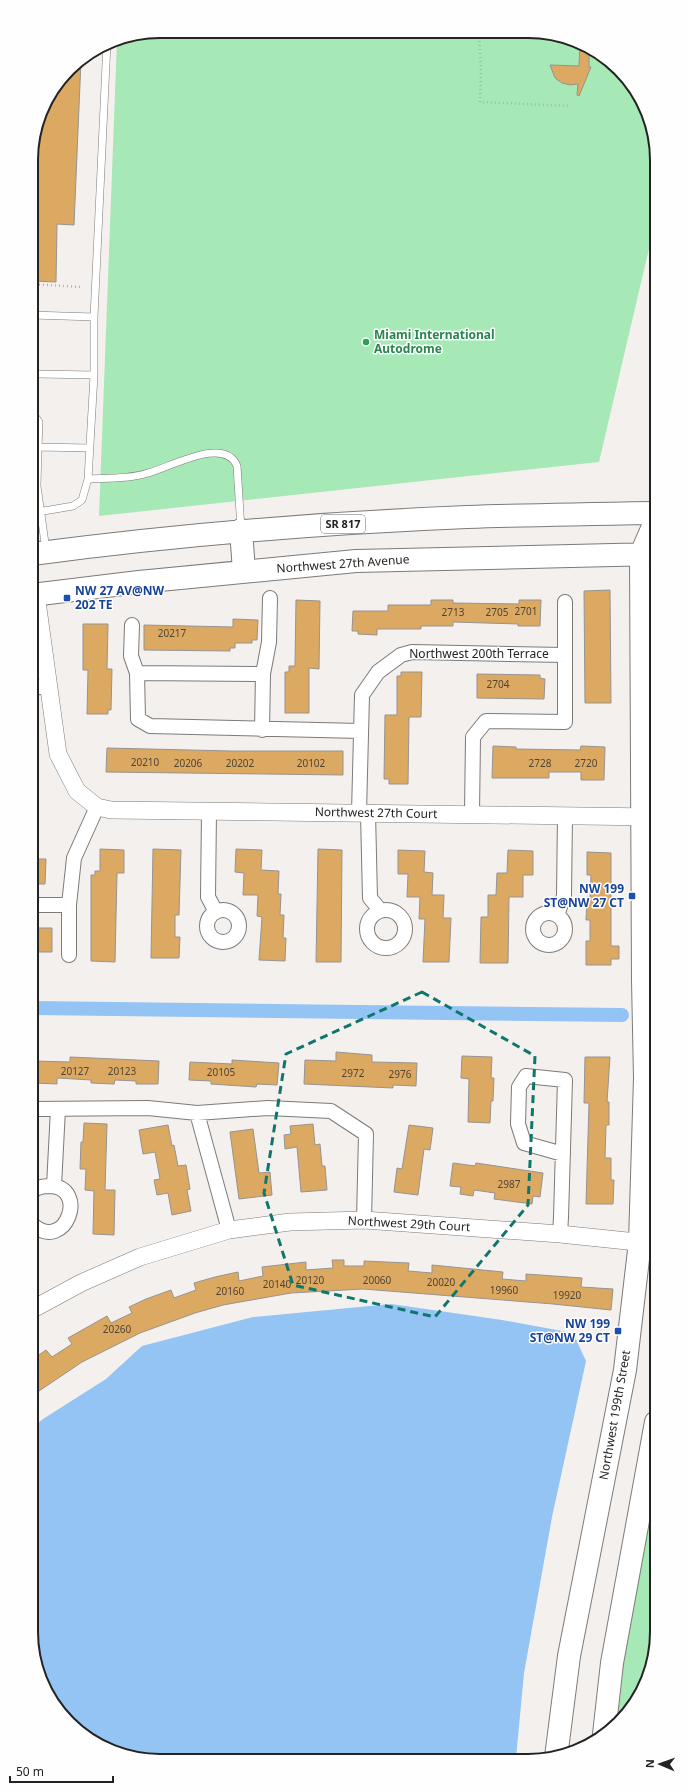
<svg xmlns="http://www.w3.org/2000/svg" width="688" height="1792" font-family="'Noto Sans',sans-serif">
	<rect width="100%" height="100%" fill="#f4f0ee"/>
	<!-- green -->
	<path fill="#a7e8b7" d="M160,31L553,34L592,48L619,69L640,96L654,135L655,223L599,462L99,516L117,40Z
		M656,1470L657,1640L647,1681L625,1717L615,1725L630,1607Z"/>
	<!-- water -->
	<path fill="#93c4f3" d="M391,1304L502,1320L573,1333L586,1361L552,1517L524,1673L516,1758L135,1759L103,1748L69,1723L48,1696L34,1657L33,1427L43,1419L106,1379L142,1346L253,1317Z"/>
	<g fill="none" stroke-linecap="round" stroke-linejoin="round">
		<!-- canal -->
		<path stroke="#93c4f3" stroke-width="14" d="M33,1008L622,1015"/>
	</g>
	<!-- building -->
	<path fill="#dca963" stroke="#969390" d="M580,44L589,47V67H591L579,96L577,95L578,84L570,85L562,83L555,78L550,65L579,66Z
		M81,60L74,225L57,224L56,282L33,281L34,223H31V193L33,144L44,103L75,63Z
		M610,590L611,703H585L584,591Z
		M296,600L320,601L319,669L309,668V713H285V672H289V666H295Z
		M431,600H453V603L519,604V600H541L540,626H518V624L453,622V626H421V629H377V635L358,634V631H352L353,611H388V605H431Z
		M233,619L258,620L257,640H252V643H235V648H230V651L144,650V625L233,627Z
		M83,624H108L107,669H112L111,710H108V714H87L88,670H83Z
		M401,672H422L421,717H409L408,784H389V779H384L385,715H397V676H401Z
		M477,674L540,675V678L545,679L544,699L477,698Z
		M493,746L516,747V749L580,750L581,746L605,747L604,780H581V772H549V778H492Z
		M107,748L231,751H343V775L106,772Z
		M100,849L124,850V873H117L115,962L91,961V875H95V871H100Z
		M153,849L181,850L179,915H175V937H180L179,958H151Z
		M236,849L262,850L261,870L279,871L278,894H281L280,915H284L283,938H286L285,961L259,960L262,917L257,916L258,895H243L244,873L235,872Z
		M318,849L342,850L341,962H316Z
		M398,850L425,851L424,872L433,873L432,895H444L443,918H451L449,962H423L425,919H419L420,897H407L408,874H398Z
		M508,850L533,851V875H523V897H509L508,963H480L481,917H488V895H496L497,873H507Z
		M587,852L611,853V946H619V959H611V965H586V941H590V920H586L587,897H590L591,875H587Z
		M32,859H46L45,884H32Z
		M32,928H52V952H32Z
		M336,1052L372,1055V1062L417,1063L416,1086L393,1085V1088L304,1084L305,1060L336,1061Z
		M462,1056L492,1057L491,1078H494L493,1101H491L490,1123L468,1122L469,1079L461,1078Z
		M70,1057L159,1061L158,1084H136V1081L115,1080L114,1084L91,1083V1080L57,1078V1084L33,1083V1061L70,1062Z
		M585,1057H610L607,1102H609V1125H606L605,1158H611V1180H614L613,1204H586L589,1103H584Z
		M232,1060L279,1063L277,1085L257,1084L256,1087L211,1084V1081L189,1080L190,1062L232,1064Z
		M84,1123L107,1124L105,1190H115L114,1235L93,1234L94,1191L85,1190L86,1169H80L81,1142H83Z
		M313,1124L315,1145L320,1144L322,1166H325L327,1190L301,1192L297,1147L285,1149L284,1135L291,1134L290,1126Z
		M168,1125L172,1146L174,1145L178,1166L186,1165L190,1189L187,1190L191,1211L172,1215L168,1193L157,1195L154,1180L160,1179L155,1152L143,1154L139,1130Z
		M409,1125L433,1128L430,1150L424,1149L418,1195L394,1192L397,1168L402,1169Z
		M253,1129L259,1173L270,1172L272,1195L239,1199L230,1132Z
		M453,1163L475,1166L476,1163L543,1173L540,1197L533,1196L532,1204L494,1199L495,1193L474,1190L473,1196L460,1194L461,1187L450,1186Z
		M332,1260H344V1266H364V1261L409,1263L408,1271L432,1273V1265L503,1272L502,1279L526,1281V1274L582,1278L581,1287L613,1289L611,1310L553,1304L363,1289L291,1293L223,1305L195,1313L140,1333L82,1362L33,1395V1359L46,1350L52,1357L72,1344L68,1338L107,1316L111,1323L132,1313L129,1307L146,1299L171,1290L174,1298L196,1290L194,1283L215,1277L238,1272L239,1281L263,1276L262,1267L306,1262V1270L333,1268Z"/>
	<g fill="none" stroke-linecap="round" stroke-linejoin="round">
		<defs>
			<path id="service" d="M32,319V315L94,317
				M32,366L33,370L38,374L94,375
				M32,412L39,422L38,447L90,448
				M88,479C108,478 129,479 148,473C169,468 225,435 237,466L241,529
				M32,486H37L38,447
				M37,486L46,550
				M32,513L73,506L82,500L88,479L94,375V317L107,43"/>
			<path id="minor" d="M132,625L131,656L137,673L138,719L150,726L361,731
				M137,673L263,674
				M32,688L49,686
				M262,730L263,674L269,642L270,598
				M209,811L208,897L216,912
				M359,813L362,695L378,672L401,655L412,652L565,655
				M368,813L370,898L380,910
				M472,814L473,737L486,721L565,722V602
				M32,905H69
				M367 929a19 19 0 1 1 38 0a19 19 0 1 1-38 0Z
				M207 926a16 16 0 1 1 32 0a16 16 0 1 1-32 0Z
				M533 929a16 16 0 1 1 32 0a16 16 0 1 1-32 0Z
				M557,915L564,896L565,815
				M69,955V905L74,858L97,807
				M33,1109L148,1108L197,1113L268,1108L331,1111L366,1134L364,1220
				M197,1113L229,1230
				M54,1186L58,1109
				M33,1191C37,1187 44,1186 50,1186C89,1187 66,1253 33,1225
				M560,1234L561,1217L565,1080L526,1076L519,1087L518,1124L524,1143L563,1154"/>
			<path id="tertiary" d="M36,594L58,754L77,791L97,807L111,810L655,817
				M33,1309L81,1283L140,1257L229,1230L290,1222L364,1220L560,1234L656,1244"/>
			<path id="primary" d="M241,530L244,571
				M32,554C176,535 321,523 467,517C529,515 592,514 655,513
				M32,595L139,582L356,561L655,554
				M604,1734L612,1663L656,1422
				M556,1757L569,1656L625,1370L640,1242L645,1078L643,980L641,554L655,522"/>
		</defs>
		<!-- service casing -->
		<use href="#service" stroke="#7d7a77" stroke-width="8"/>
		<!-- minor casing -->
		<use href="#minor" stroke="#7d7a77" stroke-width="16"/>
		<!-- tertiary casing -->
		<use href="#tertiary" stroke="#7d7a77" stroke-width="18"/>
		<!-- primary casing -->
		<use href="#primary" stroke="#7d7a77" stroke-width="24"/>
		<!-- path -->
		<path stroke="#b4b1af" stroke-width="2.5" stroke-dasharray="1 3" stroke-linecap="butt" d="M479,33L481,69L480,102L571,106
			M31,284L81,287"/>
		<!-- service -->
		<use href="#service" stroke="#fff" stroke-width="7"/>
		<!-- minor -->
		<use href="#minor" stroke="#fff" stroke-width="14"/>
		<!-- tertiary -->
		<use href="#tertiary" stroke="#fff" stroke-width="17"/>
		<!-- primary -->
		<use href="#primary" stroke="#fff" stroke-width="22"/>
	</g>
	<!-- marked area -->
	<path fill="none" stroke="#0f766e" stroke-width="3" stroke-dasharray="8 5" stroke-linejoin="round" d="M422,992L535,1056L528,1205L435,1317L293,1285L264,1193L286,1054Z"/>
	<!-- markers -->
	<circle fill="#2e9e5b" stroke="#fffefe" stroke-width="1.5" cx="366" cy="342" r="4"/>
	<g fill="#1a4fb4" stroke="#fffefe" stroke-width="1.5">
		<rect x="63" y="594" width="8" height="8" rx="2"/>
		<rect x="628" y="892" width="8" height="8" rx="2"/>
		<rect x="614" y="1327" width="8" height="8" rx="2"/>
	</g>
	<g text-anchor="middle" stroke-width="3" stroke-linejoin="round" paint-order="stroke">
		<!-- number labels -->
		<g font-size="10" fill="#524432">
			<text x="526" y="615">2701</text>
			<text x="453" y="616">2713</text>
			<text x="497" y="616">2705</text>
			<text x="172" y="637">20217</text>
			<text x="498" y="688">2704</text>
			<text x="145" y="766">20210</text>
			<text x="188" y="767">20206</text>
			<text x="240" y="767">20202</text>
			<text x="311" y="767">20102</text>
			<text x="540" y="767">2728</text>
			<text x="586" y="767">2720</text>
			<text x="75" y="1075">20127</text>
			<text x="122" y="1075">20123</text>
			<text x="221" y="1076">20105</text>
			<text x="353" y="1077">2972</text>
			<text x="400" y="1078">2976</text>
			<text x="509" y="1188">2987</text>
			<text x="310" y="1284">20120</text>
			<text x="377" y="1284">20060</text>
			<text x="441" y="1286">20020</text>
			<text x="277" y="1288">20140</text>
			<text x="504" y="1294">19960</text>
			<text x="230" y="1295">20160</text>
			<text x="567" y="1299">19920</text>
			<text x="117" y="1333">20260</text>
		</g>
		<!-- shield labels -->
		<rect fill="#fffefe" stroke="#666564" stroke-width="1" x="321" y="515" width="44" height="18" rx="3"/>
		<g font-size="11" font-weight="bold" fill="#242322">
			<text x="343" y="528">SR 817</text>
		</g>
		<!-- leisure labels -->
		<g font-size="12" font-weight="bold" fill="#27864d" stroke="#fffefe" text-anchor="start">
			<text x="374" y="339">Miami International<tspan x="374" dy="14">Autodrome</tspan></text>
		</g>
		<!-- street labels -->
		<g font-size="12" fill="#242322" stroke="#fffefe">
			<text transform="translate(343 564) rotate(-4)" y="4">Northwest 27th Avenue</text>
			<text x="479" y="658">Northwest 200th Terrace</text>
			<text transform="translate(376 813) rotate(1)" y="4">Northwest 27th Court</text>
			<text transform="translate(409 1224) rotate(3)" y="4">Northwest 29th Court</text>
			<text transform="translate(615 1415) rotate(-80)" y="4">Northwest 199th Street</text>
		</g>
		<!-- transit labels -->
		<g font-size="12" font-weight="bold" fill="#164399" stroke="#fffefe" text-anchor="end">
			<text x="75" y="595" text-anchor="start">NW 27 AV@NW<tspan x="75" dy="14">202 TE</tspan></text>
			<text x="624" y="893">NW 199<tspan x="624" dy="14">ST@NW 27 CT</tspan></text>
			<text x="610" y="1328">NW 199<tspan x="610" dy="14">ST@NW 29 CT</tspan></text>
		</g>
	</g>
	<!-- crop -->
	<path d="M0 0H688V1792H0ZM160 38H528A122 122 0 0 1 650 160V1632A122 122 0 0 1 528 1754H160A122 122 0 0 1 38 1632V160A122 122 0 0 1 160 38Z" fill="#fffefe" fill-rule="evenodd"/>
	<path fill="none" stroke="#242322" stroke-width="2" d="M160 38H528A122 122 0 0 1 650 160V1632A122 122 0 0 1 528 1754H160A122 122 0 0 1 38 1632V160A122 122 0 0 1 160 38Z"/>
	<!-- north arrow -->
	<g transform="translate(660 1764) rotate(272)" stroke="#fffefe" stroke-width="3" paint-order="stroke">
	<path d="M0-3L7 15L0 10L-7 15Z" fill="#242322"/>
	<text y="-6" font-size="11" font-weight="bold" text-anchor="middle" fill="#242322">N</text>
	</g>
	<!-- scale -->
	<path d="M10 1776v6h103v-6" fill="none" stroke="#242322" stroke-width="2"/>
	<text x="16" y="1776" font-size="12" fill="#242322" stroke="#fffefe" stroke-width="3" paint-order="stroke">50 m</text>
</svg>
